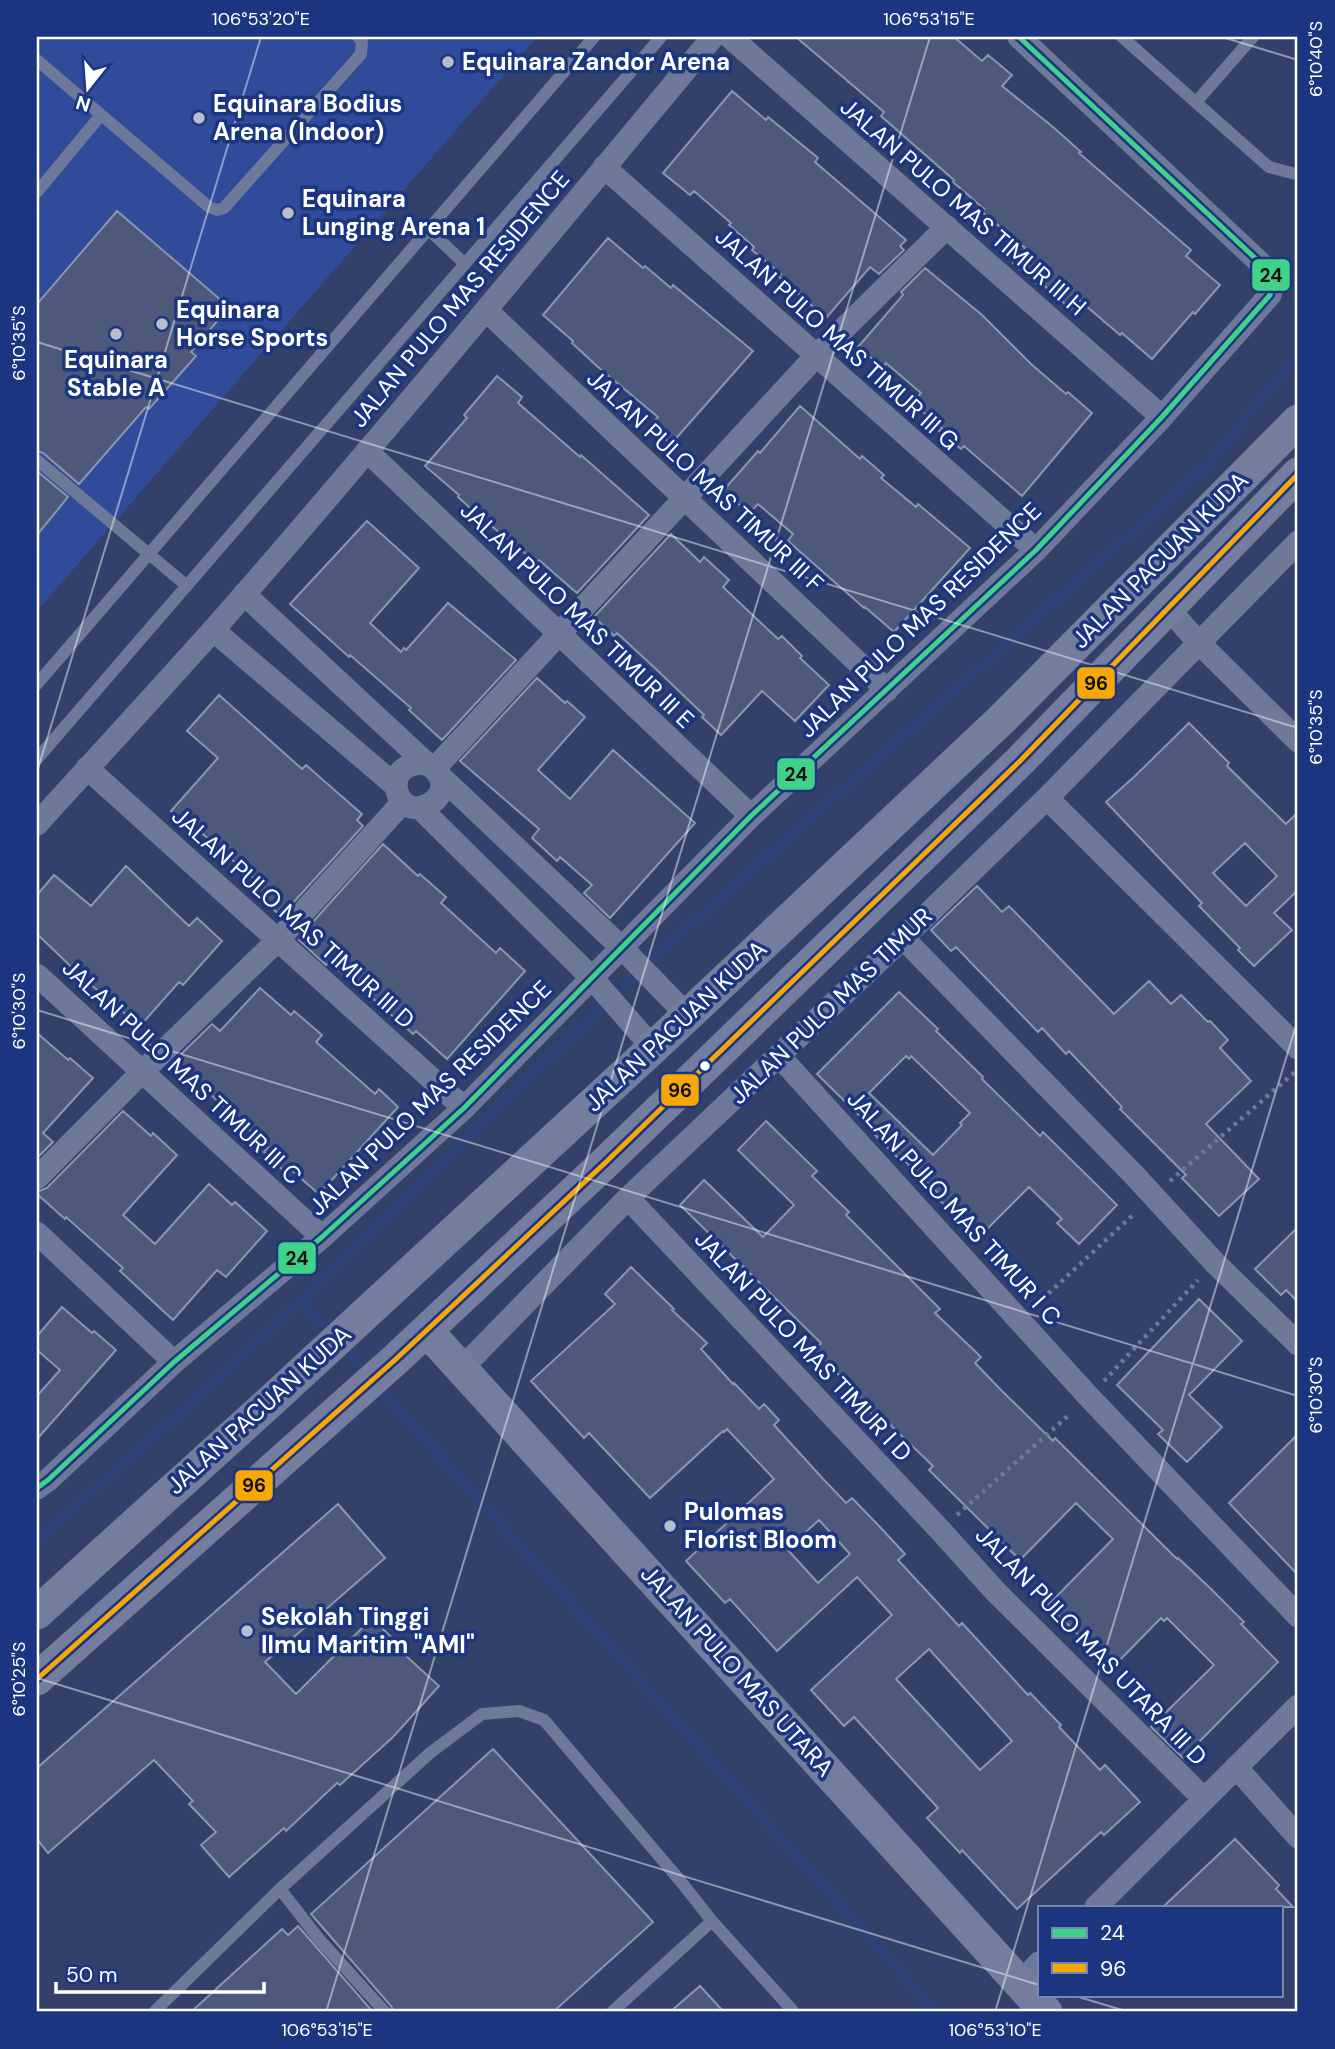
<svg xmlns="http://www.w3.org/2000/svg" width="1335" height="2049" font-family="'DM Sans',sans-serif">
	<rect width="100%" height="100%" fill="#33416a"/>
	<!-- green -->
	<path fill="#304b99" d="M37,37H537L37,611Z"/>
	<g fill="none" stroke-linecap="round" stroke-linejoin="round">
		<!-- stream -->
		<path stroke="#2e4178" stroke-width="9" d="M301,1301L331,1335
			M341,1345L936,2012
			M37,1541L235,1364L640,970L1207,466L1298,355"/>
	</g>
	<!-- building -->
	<path fill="#4d587a" stroke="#8c95af" stroke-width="2" fill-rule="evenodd" d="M796,37H954L982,61L988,55L1012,75L1002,86L1053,127L1081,152L1079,153L1191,250L1186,256L1220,285L1195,314L1193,312L1152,359L1122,333L1120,335L1079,300L1071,309L1038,280L1036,283L1013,263L1025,248L982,212L984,209L953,182L954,180L881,116L884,112Z
		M732,91L766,120L768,117L818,158L815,162L906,240L900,246L904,250L879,274L870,267L826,318L779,277L781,274L752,250L754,247L729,225L731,223L694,191L690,195L663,173Z
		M117,211L229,307L191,352L196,356L149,409L146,407L79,484L43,453L37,451V304Z
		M608,238L643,268L645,266L671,288L673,285L753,351L671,444L650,426L658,417L598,367L572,343L573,341L543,315Z
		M925,268L982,315L1031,364L1066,394L1068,392L1092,413L1022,496L964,446L961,449L939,431L942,428L912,403L921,393L886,363L883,368L858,347L903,295L901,292Z
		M497,376L522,397L518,403L580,457L581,455L649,515L577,593L539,560L537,563L479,516L458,497L459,495L425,466L467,418L464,415Z
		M800,406L860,459L862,456L884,475L881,478L916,507L918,504L970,548L894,632L865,607L864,608L788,541L793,534L758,504L749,513L723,491L758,451L760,453Z
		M37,471L68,497L37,535Z
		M367,521L419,568L370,623L401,652L404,648L406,650L448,603L516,660L442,740L409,710L411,708L350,655L349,657L290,604Z
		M671,534L700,562L704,557L729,580L723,587L778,639L782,636L802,656L800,658L829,685L795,721L762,691L721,735L702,717L704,715L658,671L617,633L614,636L594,617Z
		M537,678L565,703L567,701L585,717L538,770L570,799L613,750L695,823L610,918L584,893L592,885L560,857L557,861L532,838L539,829L460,761Z
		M219,695L302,769L306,765L362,814L357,820L363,826L281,916L253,891L260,884L197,829L195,832L171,811L218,758L187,731Z
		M1189,723L1229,763L1227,766L1286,824L1298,812V896L1295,893L1274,913L1292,930L1254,966L1238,950L1240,948L1199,906L1202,903L1106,802L1135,776ZM1245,843L1277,876L1246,906L1213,873Z
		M383,844L418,876L420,874L446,897L441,903L496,953L500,948L525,971L447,1059L416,1031L413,1034L362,989L361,990L329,962L326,965L299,940L303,935L302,934Z
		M126,866L189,926L197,918L222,941L183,985L179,982L140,1026L84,979L37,934V895L54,875L91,906Z
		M977,886L1002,912L1009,906L1114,1014L1149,981L1171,1004L1181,995L1208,1022L1210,1021L1228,1040L1220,1048L1251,1081L1206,1124L1259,1179L1219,1216L1182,1178L1186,1175L1120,1109L1122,1107L1069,1051L1066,1054L1042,1028L1038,1032L956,947L951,951L931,930Z
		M260,988L291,1015L294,1011L322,1035L316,1042L375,1094L379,1089L398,1107L319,1194L289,1168L285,1172L264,1152L268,1147L174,1061L212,1024L220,1031Z
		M899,992L938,1029L936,1031L983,1077L982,1079L1040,1136L1043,1132L1117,1205L1079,1244L1057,1223L1062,1219L1029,1187L979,1237L934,1195L937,1192L904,1160L902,1162L870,1130L872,1128L817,1074ZM906,1056L909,1059L911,1056L970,1113L960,1123L962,1125L933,1155L869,1093Z
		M37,1033L68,1060L70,1058L93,1078L43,1133L53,1142L37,1158Z
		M123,1111L151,1136L153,1133L177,1155L123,1215L155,1244L209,1184L232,1205L235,1202L267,1231L226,1277L217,1270L173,1320L120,1271L123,1268L66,1217L65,1219L37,1194V1192L47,1188Z
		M766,1121L817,1171L812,1176L849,1212L846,1215L940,1309L935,1313L981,1357L975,1363L1000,1389L1053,1441L1055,1438L1177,1559L1178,1558L1209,1587L1244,1622L1241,1624L1278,1662L1183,1758L1151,1727L1214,1665L1167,1618L1164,1621L1161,1618L1112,1668L1048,1605L1113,1539L1076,1503L1020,1560L929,1470L933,1466L878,1413L875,1417L857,1400L860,1397L815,1350L821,1343L680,1205L704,1180L763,1237L794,1205L738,1150Z
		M1298,1227V1302L1286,1290L1281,1295L1255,1269Z
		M631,1267L674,1309L672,1310L707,1343L701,1349L733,1384L734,1383L759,1409L764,1404L779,1420L774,1425L825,1481L846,1503L852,1498L880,1527L905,1554L898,1560L959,1626L962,1623L1028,1695L1030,1693L1061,1725L1059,1727L1100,1770L1105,1765L1140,1802L1104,1835L1101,1832L1017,1909L962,1850L960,1853L927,1818L938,1808L854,1717L844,1726L811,1690L892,1615L857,1577L777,1651L730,1599L725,1603L686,1561L774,1479L727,1429L724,1432L723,1431L650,1498L589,1433L584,1438L531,1381L615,1304L605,1294ZM819,1520L850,1554L818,1583L787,1549ZM929,1649L1012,1741L980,1770L896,1679Z
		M1199,1299L1242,1341L1189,1395L1222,1427L1187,1462L1158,1434L1163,1430L1117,1385Z
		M62,1307L92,1333L94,1331L116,1350L37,1439V1396L60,1370L37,1350V1336Z
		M1298,1434V1575L1229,1503Z
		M338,1504L385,1558L265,1662L296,1694L372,1618L407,1653L405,1655L439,1686L393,1737L340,1785L337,1783L286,1831L284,1828L229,1877L201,1845L216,1832L189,1804L193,1801L154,1760L48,1853L37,1839V1768Z
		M493,1749L653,1922L553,2012H394L391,2006L311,1914Z
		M1235,1839L1279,1885L1276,1889L1293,1907H1163Z
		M298,1926L373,2012H191L282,1929L288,1935Z
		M700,1986L724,2012H670Z"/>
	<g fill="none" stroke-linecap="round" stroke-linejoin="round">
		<!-- path -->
		<path stroke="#6e7898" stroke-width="4.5" stroke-dasharray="3.5 5" stroke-linecap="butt" d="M1170,1181L1295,1072
			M1036,1305L1135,1213
			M1104,1381L1198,1280
			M957,1515L1070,1414"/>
		<!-- lane -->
		<path stroke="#6e7898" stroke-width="12" d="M1122,37L1269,167L1296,174L1298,172
			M37,60L209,207L217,210L224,208L361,54L362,42L358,37
			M1196,102L1253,37
			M37,192L101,115
			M428,229L465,264
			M37,460L187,586
			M37,684L594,37
			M37,759L661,37
			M280,1889L319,1939L385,2012
			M154,2012L280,1889L430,1753L482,1714L519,1711L544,1720L682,1883L712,1921L794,2012
			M612,2012L712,1921"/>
		<!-- street -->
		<path stroke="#6e7898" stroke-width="23" d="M730,37L1162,417
			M604,167L1036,550
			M487,311L887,690
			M367,451L751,816
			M244,594L427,764C470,790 408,831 397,791C392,771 410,761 427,764
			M1168,608L1198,642L1298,741
			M213,630L396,786
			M87,768L464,1108
			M435,768L816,356L947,227
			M440,776L622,948L688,1016
			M1047,798L1298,1048
			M420,808L592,978L653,1048
			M37,824C96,759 156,694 215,628C385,434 548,235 713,37
			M903,938L1136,1177L1215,1263L1298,1344
			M37,975L322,1237
			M779,1056L1089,1397L1298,1616
			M37,1178L143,1071L278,940L403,802
			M628,1198L940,1530L995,1591L1204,1799
			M37,1233L174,1362
			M462,1368L628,1198L903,938L1047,798L1298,542
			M37,1488L48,1480L174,1362L322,1237L464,1108L751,816L1036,550L1162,417L1270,295L1273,284L1271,273L1019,37
			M1236,1767L1298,1837
			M1096,1907L1298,1706
			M1021,1983L1039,1963"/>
		<!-- secondary -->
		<path stroke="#747d9d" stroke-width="33" d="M427,1331L1046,2012
			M37,1613L273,1399L653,1048L1002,719L1298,421
			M37,1679L396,1359L607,1161L1020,761L1298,474"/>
		<defs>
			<path id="bus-1" d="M37,1488L48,1480L174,1362L322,1237L464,1108L751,816L1036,550L1162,417L1270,295L1273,284L1271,273L1019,37"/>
			<path id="bus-2" d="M37,1679L396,1359L607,1161L1020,761L1298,474"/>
		</defs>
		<!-- bus-1 casing -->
		<use href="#bus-1" stroke="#1c3581" stroke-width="10"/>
		<!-- bus-2 casing -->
		<use href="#bus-2" stroke="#1c3581" stroke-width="10"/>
		<!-- bus-1 -->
		<use href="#bus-1" stroke="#40d288" stroke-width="5"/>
		<!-- bus-2 -->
		<use href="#bus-2" stroke="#f7a806" stroke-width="5"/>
	</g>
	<!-- ticks -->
	<path fill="none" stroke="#fff" stroke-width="2" stroke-opacity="0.45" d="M1222,37L1298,60M37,342L1298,728M37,772L261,37M37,1010L1298,1396M37,1678L1039,1985M1072,1995L1129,2012M326,2012L930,37M995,2012L1298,1019"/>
	<!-- markers -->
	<g fill="#b8bccb" stroke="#1c3581" stroke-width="2.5">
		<circle cx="448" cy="62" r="7"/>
		<circle cx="199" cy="118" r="7"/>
		<circle cx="288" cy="213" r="7"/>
		<circle cx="162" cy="324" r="7"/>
		<circle cx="116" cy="334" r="7"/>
		<circle cx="670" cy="1526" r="7"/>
		<circle cx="247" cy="1631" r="7"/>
	</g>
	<circle fill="#fff" stroke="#1c3581" stroke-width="2.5" cx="705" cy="1066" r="6"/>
	<g text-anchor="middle" stroke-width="7" stroke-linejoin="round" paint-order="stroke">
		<!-- poi labels -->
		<g font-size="24" font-weight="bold" fill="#fff" stroke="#1c3581" text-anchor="start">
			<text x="462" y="70">Equinara Zandor Arena</text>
			<text x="213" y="112">Equinara Bodius<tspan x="213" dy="28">Arena (Indoor)</tspan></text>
			<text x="302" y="207">Equinara<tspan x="302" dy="28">Lunging Arena 1</tspan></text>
			<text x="176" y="318">Equinara<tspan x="176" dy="28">Horse Sports</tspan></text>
			<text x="116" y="368" text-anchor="middle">Equinara<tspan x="116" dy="28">Stable A</tspan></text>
			<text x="684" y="1520">Pulomas<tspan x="684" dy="28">Florist Bloom</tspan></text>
			<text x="261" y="1625">Sekolah Tinggi<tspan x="261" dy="28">Ilmu Maritim "AMI"</tspan></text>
		</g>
		<!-- street labels -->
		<g font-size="24" fill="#fff" stroke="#1c3581">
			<text transform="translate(963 207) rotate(41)" y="8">JALAN PULO MAS TIMUR III H</text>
			<text transform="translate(460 299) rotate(-50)" y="8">JALAN PULO MAS RESIDENCE</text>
			<text transform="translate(837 339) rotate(42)" y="8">JALAN PULO MAS TIMUR III G</text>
			<text transform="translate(705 481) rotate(43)" y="8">JALAN PULO MAS TIMUR III F</text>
			<text transform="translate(1160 560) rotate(-45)" y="8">JALAN PACUAN KUDA</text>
			<text transform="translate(577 615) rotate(44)" y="8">JALAN PULO MAS TIMUR III E</text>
			<text transform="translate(920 620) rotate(-44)" y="8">JALAN PULO MAS RESIDENCE</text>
			<text transform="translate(293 918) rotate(42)" y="8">JALAN PULO MAS TIMUR III D</text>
			<text transform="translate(831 1006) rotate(-44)" y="8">JALAN PULO MAS TIMUR</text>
			<text transform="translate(676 1026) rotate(-43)" y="8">JALAN PACUAN KUDA</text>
			<text transform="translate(182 1072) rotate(43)" y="8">JALAN PULO MAS TIMUR III C</text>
			<text transform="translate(430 1098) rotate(-44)" y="8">JALAN PULO MAS RESIDENCE</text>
			<text transform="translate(954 1208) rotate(48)" y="8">JALAN PULO MAS TIMUR I C</text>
			<text transform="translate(803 1346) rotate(47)" y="8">JALAN PULO MAS TIMUR I D</text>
			<text transform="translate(259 1410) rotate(-42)" y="8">JALAN PACUAN KUDA</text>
			<text transform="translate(1091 1646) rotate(46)" y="8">JALAN PULO MAS UTARA III D</text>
			<text transform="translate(737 1671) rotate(48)" y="8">JALAN PULO MAS UTARA</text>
		</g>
	</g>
	<g stroke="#1c3581" stroke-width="2.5">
		<rect x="1251" y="258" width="40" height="34" rx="7" fill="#40d288"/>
		<rect x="1076" y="666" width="40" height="34" rx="7" fill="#f7a806"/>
		<rect x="776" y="757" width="40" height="34" rx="7" fill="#40d288"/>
		<rect x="660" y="1073" width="40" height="34" rx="7" fill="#f7a806"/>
		<rect x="277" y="1241" width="40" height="34" rx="7" fill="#40d288"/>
		<rect x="234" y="1469" width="40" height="33" rx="7" fill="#f7a806"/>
	</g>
	<g font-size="19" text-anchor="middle" font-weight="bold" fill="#111">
		<text x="1271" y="282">24</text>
		<text x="1096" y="690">96</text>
		<text x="796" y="781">24</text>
		<text x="680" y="1097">96</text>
		<text x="297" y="1265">24</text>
		<text x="254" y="1492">96</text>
	</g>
	<!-- border -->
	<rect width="1335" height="2049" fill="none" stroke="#1c3581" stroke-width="77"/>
	<!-- legend -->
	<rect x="1038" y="1906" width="245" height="91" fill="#1c3581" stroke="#7786b3" stroke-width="2"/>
	<rect x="1052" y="1928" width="35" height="10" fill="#40d288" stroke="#7786b3" stroke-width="2"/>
	<text x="1100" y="1940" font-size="21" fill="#ffffff">24</text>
	<rect x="1052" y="1963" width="35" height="10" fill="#f7a806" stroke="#7786b3" stroke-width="2"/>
	<text x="1100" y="1976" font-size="21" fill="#ffffff">96</text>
	<!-- north arrow -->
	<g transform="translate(88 88) rotate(197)" stroke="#1c3581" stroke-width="5" paint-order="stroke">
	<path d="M0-5L12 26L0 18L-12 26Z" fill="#ffffff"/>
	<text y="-10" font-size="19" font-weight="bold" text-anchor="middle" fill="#ffffff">N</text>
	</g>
	<!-- scale -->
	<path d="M56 1982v10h208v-10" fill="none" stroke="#ffffff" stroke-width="3.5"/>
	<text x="66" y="1982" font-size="21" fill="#ffffff" stroke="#1c3581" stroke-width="5" paint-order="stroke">50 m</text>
	<rect x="38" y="38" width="1258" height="1972" fill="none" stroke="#fff" stroke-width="2.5"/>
	<g font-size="18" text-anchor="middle" fill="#fff">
		<text x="261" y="25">106°53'20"E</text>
		<text x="929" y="25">106°53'15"E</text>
		<text transform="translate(1316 59) rotate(-90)" y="6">6°10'40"S</text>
		<text transform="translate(19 343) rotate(-90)" y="6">6°10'35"S</text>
		<text transform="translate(1316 727) rotate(-90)" y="6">6°10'35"S</text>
		<text transform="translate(19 1011) rotate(-90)" y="6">6°10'30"S</text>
		<text transform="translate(1316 1395) rotate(-90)" y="6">6°10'30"S</text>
		<text transform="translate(19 1679) rotate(-90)" y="6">6°10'25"S</text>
		<text x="327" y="2036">106°53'15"E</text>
		<text x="995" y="2036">106°53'10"E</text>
	</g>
</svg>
